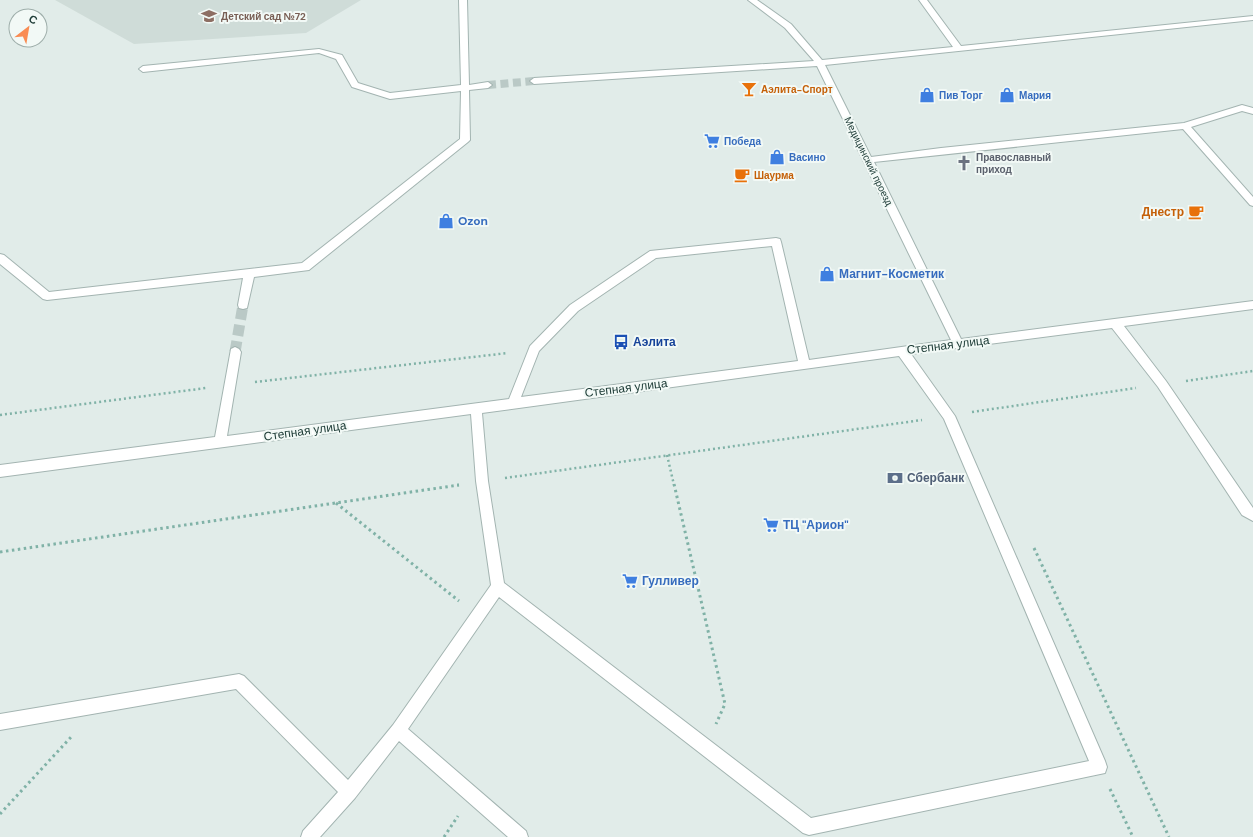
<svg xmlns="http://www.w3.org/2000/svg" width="1253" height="837" font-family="'DM Sans',sans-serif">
	<rect width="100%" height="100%" fill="#e1ece9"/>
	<!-- built -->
	<path fill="#cfdcd8" d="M55,0H361L306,33L134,44Z"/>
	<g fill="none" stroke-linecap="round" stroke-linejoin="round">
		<!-- minor-tunnel-far1 -->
		<path stroke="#bac9c6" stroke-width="8" stroke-dasharray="8 4.5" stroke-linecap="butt" d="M488,85L534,81"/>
		<!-- minor-tunnel -->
		<path stroke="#bac9c6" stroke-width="11" stroke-dasharray="11 5.5" stroke-linecap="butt" d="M235,352L243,305"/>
		<defs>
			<path id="minor" d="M459,0H467L469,85L488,82L492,85L488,88L469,90L470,140L468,142L309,270L254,277L247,308L243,309L239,308L238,305L243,278L47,300L43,299L0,264V254L4,255L49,292L302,263L460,139L461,91L390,99L352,87L336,59L319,53L143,72L139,69L143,66L319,49L342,55L358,83L390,93L461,85Z
				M748,0H757L791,24L822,60L953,47L919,0H927L961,46L1253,16V20L825,65L871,157L941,148L1184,123L1242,105L1253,108V114L1242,111L1191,127L1253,197V206L1250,205L1183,129L874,162L961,339L1253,301V309L1124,326L1166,381L1253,508V521L1242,515L1158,387L1112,328L911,354L955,416L1105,761L1107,767L1105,773L809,835L803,833L499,597L408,729L526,831L528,837H508L399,741L355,798L320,837H301L303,831L338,792L236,689L0,730V714L239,674L244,676L348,780L393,725L491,585L476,481L471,414L0,477V465L215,437L231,349L235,347L239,349L241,352L227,436L509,399L530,346L570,305L650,251L776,238L780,239L781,242L809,360L951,340L817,66L534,84L530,81L534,78L814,61L785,28ZM772,246L798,361L521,397L539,351L578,311L656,258ZM899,356L944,419L1089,761L811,818L504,583L488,481L482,413Z"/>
		</defs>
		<!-- minor casing -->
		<use href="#minor" stroke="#a3b4b1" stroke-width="2"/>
		<!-- path-far1 -->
		<path stroke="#80b2a7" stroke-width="2.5" stroke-dasharray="2 3" stroke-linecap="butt" d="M1186,381L1253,371
			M255,382L508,353
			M972,412L1136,388
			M0,415L206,388
			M667,455L674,485
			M505,478L922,420
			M457,485H459"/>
		<!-- path -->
		<path stroke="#80b2a7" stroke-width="3" stroke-dasharray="2.5 3.5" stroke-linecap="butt" d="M674,484L725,704L716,724
			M336,503L459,601
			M1034,548L1169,837
			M0,552L459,485
			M1110,789L1133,837
			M0,814L72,736
			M444,837L458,816"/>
		<!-- minor -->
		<use href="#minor" fill="#fff" fill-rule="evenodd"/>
	</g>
	<!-- icons -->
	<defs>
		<symbol id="school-bare" viewBox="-9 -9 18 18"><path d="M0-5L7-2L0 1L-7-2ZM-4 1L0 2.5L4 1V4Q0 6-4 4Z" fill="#8d6e63" stroke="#f2f9f6" stroke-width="2.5" paint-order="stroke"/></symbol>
		<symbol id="bar-bare" viewBox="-9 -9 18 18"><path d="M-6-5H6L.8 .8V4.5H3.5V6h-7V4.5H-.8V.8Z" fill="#e8710a" stroke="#f2f9f6" stroke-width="2.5" paint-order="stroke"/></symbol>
		<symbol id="shop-bare" viewBox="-9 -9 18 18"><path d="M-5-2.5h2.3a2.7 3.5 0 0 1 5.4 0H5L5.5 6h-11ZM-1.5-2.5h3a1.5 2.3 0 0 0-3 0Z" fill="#3f7fe0" stroke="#f2f9f6" stroke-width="2.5" paint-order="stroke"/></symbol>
		<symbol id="supermarket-bare" viewBox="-9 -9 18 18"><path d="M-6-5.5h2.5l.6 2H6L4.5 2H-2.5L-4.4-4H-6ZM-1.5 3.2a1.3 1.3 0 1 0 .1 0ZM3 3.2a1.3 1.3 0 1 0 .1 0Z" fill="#3f7fe0" stroke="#f2f9f6" stroke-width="2.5" paint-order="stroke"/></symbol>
		<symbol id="church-bare" viewBox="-9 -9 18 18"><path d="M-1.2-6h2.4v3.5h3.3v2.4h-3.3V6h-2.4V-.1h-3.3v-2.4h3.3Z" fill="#6b7280" stroke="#f2f9f6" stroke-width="2.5" paint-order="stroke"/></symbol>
		<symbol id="cafe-bare" viewBox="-9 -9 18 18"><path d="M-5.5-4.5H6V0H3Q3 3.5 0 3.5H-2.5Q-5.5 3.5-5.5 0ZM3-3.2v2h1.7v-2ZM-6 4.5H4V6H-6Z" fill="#e8710a" stroke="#f2f9f6" stroke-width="2.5" paint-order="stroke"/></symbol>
		<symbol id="bus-bare" viewBox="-9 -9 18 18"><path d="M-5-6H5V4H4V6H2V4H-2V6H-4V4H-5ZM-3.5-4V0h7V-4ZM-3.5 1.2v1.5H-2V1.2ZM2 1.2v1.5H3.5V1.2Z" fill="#1a4fb4" stroke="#f2f9f6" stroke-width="2.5" paint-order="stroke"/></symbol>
		<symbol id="bank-bare" viewBox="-9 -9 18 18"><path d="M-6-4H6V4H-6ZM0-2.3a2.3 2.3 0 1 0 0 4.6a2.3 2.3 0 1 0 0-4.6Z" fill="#5c6f8a" stroke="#f2f9f6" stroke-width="2.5" paint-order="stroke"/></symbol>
	</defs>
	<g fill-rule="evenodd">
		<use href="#school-bare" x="198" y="5" width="22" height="22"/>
		<use href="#bar-bare" x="738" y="78" width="22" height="22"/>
		<use href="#shop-bare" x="916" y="84" width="22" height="22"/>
		<use href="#shop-bare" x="996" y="84" width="22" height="22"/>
		<use href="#supermarket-bare" x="701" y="130" width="22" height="22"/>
		<use href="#shop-bare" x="766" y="146" width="22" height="22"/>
		<use href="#church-bare" x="953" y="152" width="22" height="22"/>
		<use href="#cafe-bare" x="731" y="164" width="22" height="22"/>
		<use href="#cafe-bare" x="1185" y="201" width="22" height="22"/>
		<use href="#shop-bare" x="435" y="210" width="22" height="22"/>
		<use href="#shop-bare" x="816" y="263" width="22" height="22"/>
		<use href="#bus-bare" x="610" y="331" width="22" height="22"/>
		<use href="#bank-bare" x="884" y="467" width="22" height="22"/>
		<use href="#supermarket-bare" x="760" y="514" width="22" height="22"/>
		<use href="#supermarket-bare" x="619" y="570" width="22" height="22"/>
	</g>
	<g text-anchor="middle" stroke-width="4" stroke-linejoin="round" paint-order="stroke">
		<!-- far-education labels -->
		<g font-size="10" font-weight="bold" fill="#785e54" stroke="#f2f9f6" text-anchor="start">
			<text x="221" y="20">Детский сад №72</text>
		</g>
		<!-- far-food labels -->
		<g font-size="10" font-weight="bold" fill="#c56008" stroke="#f2f9f6" text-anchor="start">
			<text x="761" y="93">Аэлита-Спорт</text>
			<text x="754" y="179">Шаурма</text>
		</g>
		<!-- far-shop labels -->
		<g font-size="10" font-weight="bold" fill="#366cbe" stroke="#f2f9f6" text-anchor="start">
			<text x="939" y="99">Пив Торг</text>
			<text x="1019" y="99">Мария</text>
			<text x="724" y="145">Победа</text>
			<text x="789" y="161">Васино</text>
		</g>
		<!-- far-worship labels -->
		<g font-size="10" font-weight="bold" fill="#5b616d" stroke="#f2f9f6" text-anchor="start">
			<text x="976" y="161">Православный<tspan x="976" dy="12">приход</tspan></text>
		</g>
		<!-- far-street labels -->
		<g font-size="10" fill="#203e39" stroke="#f2f9f6">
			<text transform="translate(869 161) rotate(64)" y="4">Медицинский проезд</text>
		</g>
		<!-- food labels -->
		<g font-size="12" font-weight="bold" fill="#c56008" stroke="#f2f9f6" text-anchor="end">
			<text x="1184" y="216">Днестр</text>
		</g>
		<!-- shop labels -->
		<g font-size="12" font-weight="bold" fill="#366cbe" stroke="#f2f9f6" text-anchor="start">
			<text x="458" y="225">Ozon</text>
			<text x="839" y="278">Магнит-Косметик</text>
			<text x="783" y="529">ТЦ "Арион"</text>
			<text x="642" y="585">Гулливер</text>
		</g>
		<!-- transit labels -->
		<g font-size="12" font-weight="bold" fill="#164399" stroke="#f2f9f6" text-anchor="start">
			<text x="633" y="346">Аэлита</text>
		</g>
		<!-- street labels -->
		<g font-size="12" fill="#203e39" stroke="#f2f9f6">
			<text transform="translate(948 345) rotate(-7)" y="4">Степная улица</text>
			<text transform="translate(626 388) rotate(-7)" y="4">Степная улица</text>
			<text transform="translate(305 431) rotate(-8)" y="4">Степная улица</text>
		</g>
		<!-- service labels -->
		<g font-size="12" font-weight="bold" fill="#4e5e75" stroke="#f2f9f6" text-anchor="start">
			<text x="907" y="482">Сбербанк</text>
		</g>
	</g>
	<!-- north arrow -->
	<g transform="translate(28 28) rotate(31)"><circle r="19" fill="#f2f9f6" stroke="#9eaeaa"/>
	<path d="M0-3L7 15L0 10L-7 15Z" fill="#f98c53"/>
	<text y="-6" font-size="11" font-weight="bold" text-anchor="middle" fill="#203e39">С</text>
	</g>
</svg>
